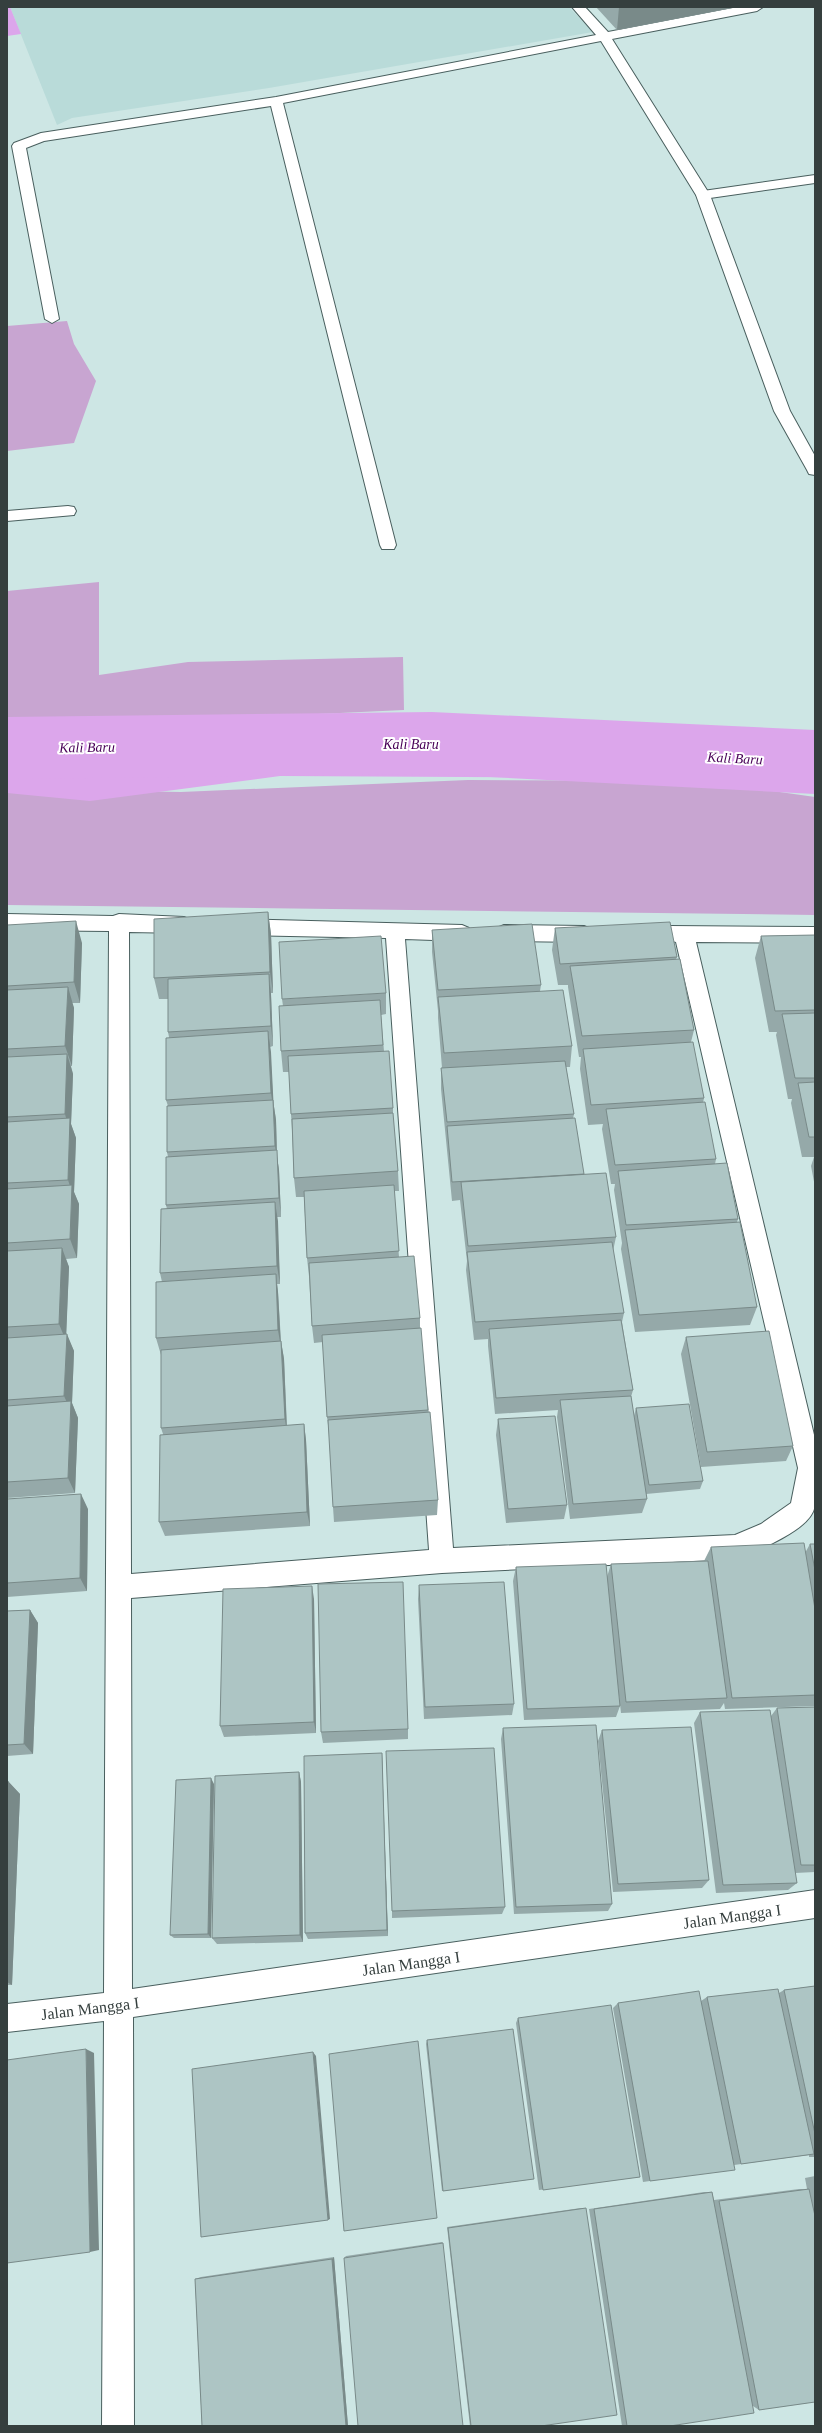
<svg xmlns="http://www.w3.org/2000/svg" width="822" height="2433" font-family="Georgia,serif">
	<rect width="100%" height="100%" fill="#cde6e4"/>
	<!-- built -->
	<path fill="#b9dbd9" d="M10,7H569L593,32L269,88L72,118L57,125Z"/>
	<!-- green -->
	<path fill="#c8a5d1" d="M67,321L74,344L96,381L74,443L7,451V326Z
		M99,582V675L188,662L403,657L404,710L100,724L7,723V591Z
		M468,780L701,781L815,797V915L7,905V789L181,792Z"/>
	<!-- water -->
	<path fill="#dca6eb" d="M7,7H10L21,34L7,36Z
		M7,739L296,741L690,748L815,758V792L644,778L280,776L90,801L7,793Z"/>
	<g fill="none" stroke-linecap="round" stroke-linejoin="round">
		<!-- river -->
		<path fill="#dca6eb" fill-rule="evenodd" d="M432,712L815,730V794L432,774L7,779V717Z"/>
		<defs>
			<path id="service" d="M815,175V183L703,199L696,195L703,191Z"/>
			<path id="minor" d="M572,7H585L608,32L738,7H763L757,11L612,39L710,195L790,411L815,456V475L809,474L807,470L774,411L696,195L601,41L283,103L396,545L394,549H382L380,545L271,106L44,141L26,148L59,319L52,323L45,319L12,146L14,143L41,133L276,97L596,35Z
				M68,506L74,507L76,511L74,515L7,521V511Z
				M7,914L113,916L119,914L184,917L191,920L194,925L191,930L184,933L129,932L131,1574L429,1550L386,938L240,935L233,932L230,927L233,922L240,919L462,925L469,928L472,933L469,938L462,941L405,939L453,1548L735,1535L761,1524L791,1503L798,1468L676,942L663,939L660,934L663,929L670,926L815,927V943L696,942L815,1439C815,1457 819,1493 814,1509C808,1531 756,1551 736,1559L442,1573L131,1598L132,1989L815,1890V1918L133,2017L134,2426H102L104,2021L7,2032V2004L104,1993L109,931L7,930Z
				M504,925L584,926L591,929L594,934L591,939L584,942L504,941L497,938L494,933L497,928Z"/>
		</defs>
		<!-- service casing -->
		<use href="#service" stroke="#495f5e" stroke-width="2"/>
		<!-- minor casing -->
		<use href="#minor" stroke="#495f5e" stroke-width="2"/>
		<!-- service -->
		<use href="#service" fill="#fff" fill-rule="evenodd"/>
		<!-- minor -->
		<use href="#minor" fill="#fff" fill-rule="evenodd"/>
	</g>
	<!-- wall -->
	<path fill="#95a9a9" d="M596,7H737L617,30Z
		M268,912L271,934L273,993H271L273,1046L270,1047L273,1100L276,1120L277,1157L279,1170L281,1217H277L280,1284H277L278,1292L281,1341L284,1359L287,1426L304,1424L306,1440L310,1526L165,1536L159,1522L163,1434L161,1428V1355L156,1338L162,1282L160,1273L167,1209L166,1205L168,1157L167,1152L168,1106L166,1100L169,1037L168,1032V999H159L154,978Z
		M7,925L82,943L80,1003H72L74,1008L72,1066H71L73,1074L71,1124L76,1138L74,1192L79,1204L77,1258L66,1259L69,1267L66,1334L74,1351L72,1403L78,1418L75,1493L7,1498Z
		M555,928L677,957L676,959L694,1030L691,1042L704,1098L703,1103L716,1159L715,1164L738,1219L737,1222L757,1307L750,1325L635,1332L621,1249L622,1243L614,1190L615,1184H611L602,1129L603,1124L588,1125L580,1069L581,1057H579L568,987V985H558L552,950Z
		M432,930L541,985L540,991L572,1046L570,1067H566L574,1114L573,1119L584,1175L616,1237L613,1251L624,1313L622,1322L633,1390L631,1397L634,1416L636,1408L703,1481L700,1489L646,1494L647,1499L642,1513L570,1519L557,1417L558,1410L495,1414L488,1346V1339L474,1340L466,1270L467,1261L460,1200L452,1201L441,1089V1068H442L438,1018V1011L432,952Z
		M815,935V1187L811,1166L814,1157H802L791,1103L792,1099H788L776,1035L777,1032H769L755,958L761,936Z
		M386,993V1014L381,1015L384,1051L393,1108V1117L398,1171L399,1191H394L399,1257L420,1318V1328L438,1500L437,1515L334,1522L333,1507L329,1433L327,1417L323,1342L314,1343L312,1326L309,1276L307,1258L304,1197H296L294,1178L292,1130L291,1114L289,1072H283L281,1051L283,1006L282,999Z
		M686,1337L793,1446L786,1461L701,1467L681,1354Z
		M498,1419L567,1505L564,1519L506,1523L496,1435Z
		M7,1499L88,1509L87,1591L7,1597Z
		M810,1544H815V1706L725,1709L724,1703L720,1709L621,1713L617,1678L620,1706L616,1717L524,1720L513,1581L516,1567L607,1577L611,1564L704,1561L711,1547L805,1553Z
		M419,1585L514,1704L512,1715L424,1719L418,1599Z
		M314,1599L316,1733L224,1737L220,1726Z
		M30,1610L38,1623L33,1754L7,1756V1611Z
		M815,1707V1872L795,1873L797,1883L788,1890L716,1893L694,1723L700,1712L771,1716L777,1708Z
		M503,1728L612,1904L608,1911L514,1914L501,1739Z
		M408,1729V1739L323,1743L321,1732Z
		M602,1730L709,1880L702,1888L613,1892L598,1741Z
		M382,1753L388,1936L308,1939L305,1933Z
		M299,1772L301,1782L303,1942L217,1944L212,1938Z
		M7,1781L20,1794L12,1985H7Z
		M214,1784L211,1938H174L170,1935Z
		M505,1907L502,1914L392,1918V1911Z
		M815,1986V2157H809V2155L734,2165L650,2181L643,2182L613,2008L618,2003L701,2001L707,1997L779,1993L784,1990Z
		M518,2018L640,2177L539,2190L516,2023Z
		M427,2040L534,2179L442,2191L426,2044Z
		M815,2176V2402L759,2410L753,2406L670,2426H622L589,2209L704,2192H712L714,2200L799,2189H807L805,2178Z
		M581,2208H586L541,2426H470L447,2227Z
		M442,2242L443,2243L344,2258L346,2256Z
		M334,2257L348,2426H202L195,2279L201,2277Z"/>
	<!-- shaded-wall -->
	<path fill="#798a89" d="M619,7H737L617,30Z
		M268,912L271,934L273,993L270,972Z
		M76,921L82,943L80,1003L74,982Z
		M269,974L271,995L273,1046L271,1026Z
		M68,987L74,1008L72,1066L65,1046Z
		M268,1031L271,1052L274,1113L271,1093Z
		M67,1054L73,1074L71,1124L76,1138L74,1192L79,1204L77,1258L70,1239L72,1192L68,1180L69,1129L65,1114Z
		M273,1100L276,1120L277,1157L279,1170L281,1217L279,1198L277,1159L275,1146Z
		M275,1202L278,1221L280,1284L277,1266Z
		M62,1248L69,1267L66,1341L59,1324Z
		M276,1274L278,1292L281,1348L278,1330Z
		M67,1334L74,1351L72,1403L78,1418L75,1493L68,1478L71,1411L64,1396Z
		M281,1341L284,1359L287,1435L285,1419Z
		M304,1424L306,1440L310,1526L307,1512Z
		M81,1494L88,1509L87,1591L80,1578Z
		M312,1586L314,1599L316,1733L314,1722Z
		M30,1610L38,1623L33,1754L24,1744Z
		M382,1753V1764L388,1936L387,1930Z
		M299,1772L301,1782L303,1942L300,1935Z
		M211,1778L214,1784L211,1938L208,1934Z
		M8,1781L20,1794L12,1985L7,1982V1799Z
		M86,2049L94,2053L99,2250L90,2252Z
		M313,2052L316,2056L330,2219L328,2220Z
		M334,2257L348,2426H346L332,2259Z"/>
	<!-- building -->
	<path fill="#adc5c4" stroke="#798a89" d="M268,912L270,972L154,978V919Z
		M76,921L74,982L7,986V925Z
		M670,922L677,957L560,964L555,928Z
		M532,924L541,985L438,990L432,930Z
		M815,935V1010L775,1011L761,936Z
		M381,936L386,993L282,999L279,942Z
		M680,959L694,1030L582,1036L570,966Z
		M269,974L271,1026L168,1032V979Z
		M68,987L65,1046L7,1049V990Z
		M563,990L572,1046L444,1053L438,997Z
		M380,1000L383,1045L281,1051L279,1006Z
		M815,1013V1078H795L782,1014Z
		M268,1031L271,1093L166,1100V1038Z
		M693,1042L704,1098L591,1105L583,1049Z
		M389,1051L393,1108L291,1114L288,1056Z
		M67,1054L65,1114L7,1117V1057Z
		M565,1061L574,1114L447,1122L441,1068Z
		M815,1082V1137H809L798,1083Z
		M273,1100L275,1146L167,1152V1106Z
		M705,1102L716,1159L615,1165L606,1109Z
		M393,1113L398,1171L294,1178L292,1119Z
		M70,1118L68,1180L7,1183V1122Z
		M575,1118L584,1174L452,1182L447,1126Z
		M277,1150L279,1198L166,1205V1157Z
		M727,1163L738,1219L626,1225L618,1171Z
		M606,1173L616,1237L468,1246L461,1182Z
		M72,1185L70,1239L7,1243V1189Z
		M394,1185L399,1251L307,1258L304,1191Z
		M275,1202L277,1266L160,1273L161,1209Z
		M740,1222L757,1307L639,1315L625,1230Z
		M612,1242L624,1313L475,1322L467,1252Z
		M62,1248L59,1324L7,1327V1251Z
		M414,1256L420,1318L312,1326L309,1263Z
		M276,1274L278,1330L156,1338V1282Z
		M621,1320L633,1390L496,1398L489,1329Z
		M421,1328L428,1410L327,1417L322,1335Z
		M769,1331L793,1446L707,1452L686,1337Z
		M67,1334L64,1396L7,1400V1338Z
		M281,1341L285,1419L161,1428V1350Z
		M631,1396L647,1499L573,1504L560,1400Z
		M71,1401L68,1478L7,1482V1406Z
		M689,1404L703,1481L649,1485L636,1408Z
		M430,1412L438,1500L333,1507L328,1420Z
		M555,1416L567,1505L508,1509L498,1419Z
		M304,1424L307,1512L159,1522L160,1435Z
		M81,1494L80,1578L7,1583V1499Z
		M804,1543L815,1609V1695L732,1698L711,1547Z
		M810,1544H815V1570Z
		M708,1561L727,1698L626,1702L611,1564Z
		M606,1564L620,1706L527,1709L516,1567Z
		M403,1582L408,1729L321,1732L318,1584Z
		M504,1582L514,1704L425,1707L419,1585Z
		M312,1586L314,1722L220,1726L223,1589Z
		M30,1610L24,1744L7,1745V1611Z
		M815,1707V1865H801L777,1708Z
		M770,1710L797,1883L723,1885L700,1712Z
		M596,1725L612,1904L516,1907L503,1728Z
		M691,1727L709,1880L618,1884L602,1730Z
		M494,1748L505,1907L392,1911L386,1751Z
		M382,1753L387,1930L305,1933L304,1756Z
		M299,1772L300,1935L212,1938L215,1776Z
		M211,1778L208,1934L170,1935L176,1780Z
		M7,1781H8L7,1799Z
		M815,1986V2134L784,1990Z
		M778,1989L814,2154L741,2164L707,1997Z
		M699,1991L735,2170L650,2181L618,2003Z
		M611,2005L640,2177L543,2190L518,2018Z
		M513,2029L534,2179L443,2191L427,2040Z
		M418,2041L437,2218L344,2231L329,2054Z
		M86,2049L90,2252L7,2263V2060Z
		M313,2052L328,2220L201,2237L192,2069Z
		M809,2189L815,2216V2402L759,2410L719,2201Z
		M712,2192L754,2413L670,2426H627L594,2209Z
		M586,2208L617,2415L541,2426H471L448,2228Z
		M443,2243L463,2426H358L344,2258Z
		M332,2259L346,2426H202L195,2279Z"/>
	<g text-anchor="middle" stroke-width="4" stroke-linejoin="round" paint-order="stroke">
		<!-- water labels -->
		<g font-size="14" font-style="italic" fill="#480057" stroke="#fff">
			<text x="411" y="749">Kali Baru</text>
			<text transform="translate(87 747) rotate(-1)" y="5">Kali Baru</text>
			<text transform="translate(735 758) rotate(3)" y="5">Kali Baru</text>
		</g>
		<!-- near-street labels -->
		<g font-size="16" fill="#353f3e" stroke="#fff">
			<text transform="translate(732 1916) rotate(-8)" y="6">Jalan Mangga I</text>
			<text transform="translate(411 1963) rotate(-8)" y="6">Jalan Mangga I</text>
			<text transform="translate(90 2008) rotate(-7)" y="6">Jalan Mangga I</text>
		</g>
	</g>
	<!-- border -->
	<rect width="822" height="2433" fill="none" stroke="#353f3e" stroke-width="16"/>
</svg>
